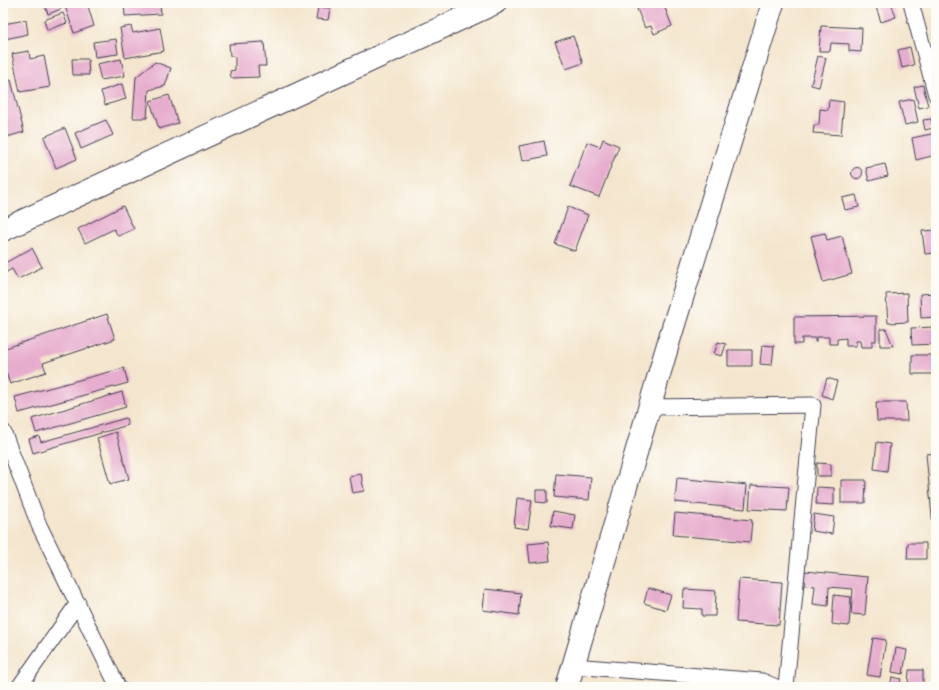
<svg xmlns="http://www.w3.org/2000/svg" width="939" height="690" font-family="'IM FELL Double Pica',serif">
	<rect width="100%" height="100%" fill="#fdfcf7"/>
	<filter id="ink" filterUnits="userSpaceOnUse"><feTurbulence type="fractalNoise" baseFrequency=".025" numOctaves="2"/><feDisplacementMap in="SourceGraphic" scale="8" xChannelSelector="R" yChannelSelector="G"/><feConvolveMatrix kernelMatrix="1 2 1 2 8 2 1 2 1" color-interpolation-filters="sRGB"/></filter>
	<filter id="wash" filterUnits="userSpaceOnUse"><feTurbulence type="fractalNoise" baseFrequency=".012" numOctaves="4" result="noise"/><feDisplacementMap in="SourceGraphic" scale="16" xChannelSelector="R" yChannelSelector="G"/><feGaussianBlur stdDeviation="0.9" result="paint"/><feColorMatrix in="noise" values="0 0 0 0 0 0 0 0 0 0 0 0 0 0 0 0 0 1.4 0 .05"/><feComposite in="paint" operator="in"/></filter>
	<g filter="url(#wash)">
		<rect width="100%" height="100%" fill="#f4e6ce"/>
		<g id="blocks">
			<!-- building -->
			<path fill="#e7adce" d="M44,3H58L61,9L48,14Z
				M64,3H87L94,26L74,33Z
				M124,3H160L161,14L125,16Z
				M652,3H663L672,26L654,34L651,26L645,28L637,9Z
				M877,3H891L896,17L881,22L875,4Z
				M318,7L330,8L328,20L316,19Z
				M63,13L67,23L47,30L44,20Z
				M26,20L28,34L5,39L3,24Z
				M131,26L133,33L160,28L164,51L125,58L120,28Z
				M821,26L862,28L861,52L849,51V44L831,43L830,51H819Z
				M573,36L583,63L566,69L555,42Z
				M116,39L118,54L95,57L93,42Z
				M264,42L266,66H258L259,77L231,78L230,71L235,70V56H230L229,44Z
				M910,47L914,65L902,68L898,50Z
				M29,51L30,59L44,56L50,87L20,92L12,54Z
				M818,56L826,58L819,87L811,85Z
				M72,59H88L89,75H73Z
				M121,59L125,76L101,80L97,64Z
				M155,62L171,68L165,86L149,90L147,118H133L136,77Z
				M11,80L24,132L3,138V81Z
				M122,84L126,99L105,105L101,91Z
				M923,85L928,106L919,108L914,87Z
				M169,95L178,123L159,129L150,101Z
				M913,99L918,122L905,125L899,102Z
				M829,100L844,102L841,135L813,133L814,125H819L820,109L828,110Z
				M931,119L933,128L925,130L923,120Z
				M106,120L113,135L81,149L75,133Z
				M65,128L77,159L56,168L44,137Z
				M936,133V155L916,160L912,138Z
				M603,139L619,146L599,197L570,186L587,142L600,147Z
				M544,141L547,156L522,161L519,146Z
				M885,164L888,176L869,181L866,168Z
				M851.5 173a5.5 5.5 0 1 1 11 0a5.5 5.5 0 1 1-11 0Z
				M856,195L859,207L845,210L842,198Z
				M123,206L134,229L118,236L114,229L85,243L78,229Z
				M568,207L588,215L575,251L555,244Z
				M936,230V253L925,254L922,231Z
				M825,233L827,240L842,236L852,274L823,282L811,236Z
				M32,248L42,267L18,279L12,269L3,274V264Z
				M907,293L908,322L888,323L886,294Z
				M936,293V317L921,318L920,294Z
				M107,314L115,339L43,363L46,372L10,384L3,364V349Z
				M876,316V341H872V347H861L860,341H856V346H846V338L837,339V344H829V337H816V342H815V338H802V344H794V317Z
				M936,327V344L912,345L911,328Z
				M880,329H886L893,346H880Z
				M718,342L726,344L722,356L714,354Z
				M762,345L774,346L772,365L760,364Z
				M728,350H752V366H728Z
				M912,355H936V374H912Z
				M124,368L128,383L19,413L15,397Z
				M827,378L837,381L832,399L822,395Z
				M122,392L126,407L36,433L32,419Z
				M876,402H906L907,421H877Z
				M126,418L128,425L33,453L29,439L39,436L41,442Z
				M116,432L129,479L110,484L97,438Z
				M877,442L890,444L887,471L874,469Z
				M936,453V527H933L926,454Z
				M817,463L831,464V476H817Z
				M361,474L364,491L352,493L349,476Z
				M556,474L591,477L589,500L554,497Z
				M677,478L747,485L745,509L675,502Z
				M841,480H866L865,503H841Z
				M751,485L789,487L787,511L749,509Z
				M817,487L834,488V505L816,504Z
				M536,490H547V503L536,502Z
				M517,498L532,500L528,529L514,527Z
				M553,511L575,515L573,529L551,526Z
				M675,513L752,520L750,542L673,535Z
				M814,514L834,517L832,534L812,531Z
				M548,542L550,561L530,563L528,544Z
				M908,543H926V559H907Z
				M805,571L868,577L865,615L851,614L853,589L829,587L828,606L813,604L815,586L804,585Z
				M739,579L782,582L779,625L736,622Z
				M648,588L671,595L666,610L644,603Z
				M485,589L521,593L519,615L483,610Z
				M684,589L716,591L715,616H702V609L683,608Z
				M834,595L851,597L849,626L832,624Z
				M873,638L886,640L880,677L867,675Z
				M896,648L907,650L903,674L892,672Z
				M909,670H923V687H908Z
				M892,677L901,679L899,687H890Z
				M204,683L206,687H194Z
				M408,684L421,686V687H408Z"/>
		</g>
	</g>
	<g filter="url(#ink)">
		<use href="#blocks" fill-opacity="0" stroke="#423f51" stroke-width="1"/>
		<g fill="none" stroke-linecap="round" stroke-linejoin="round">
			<defs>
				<path id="street" d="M911,3L936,95
					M649,407L813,405L786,687
					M3,431L39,525L118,687
					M573,666L762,681L776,687
					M19,687L78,603"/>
				<path id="secondary" d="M3,230L495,3"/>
				<path id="primary" d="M567,687L671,334L773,3"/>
			</defs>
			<!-- street casing -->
			<use href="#street" stroke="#423f51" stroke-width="17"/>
			<!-- secondary casing -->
			<use href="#secondary" stroke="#423f51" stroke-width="24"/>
			<!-- primary casing -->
			<use href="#primary" stroke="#423f51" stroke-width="24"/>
			<!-- street -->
			<use href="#street" stroke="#fff" stroke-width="15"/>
			<!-- secondary -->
			<use href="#secondary" stroke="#fff" stroke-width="22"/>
			<!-- primary -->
			<use href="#primary" stroke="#fff" stroke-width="22"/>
		</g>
	</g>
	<!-- margin -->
	<rect width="939" height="690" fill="none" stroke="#fdfcf7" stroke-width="16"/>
</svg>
